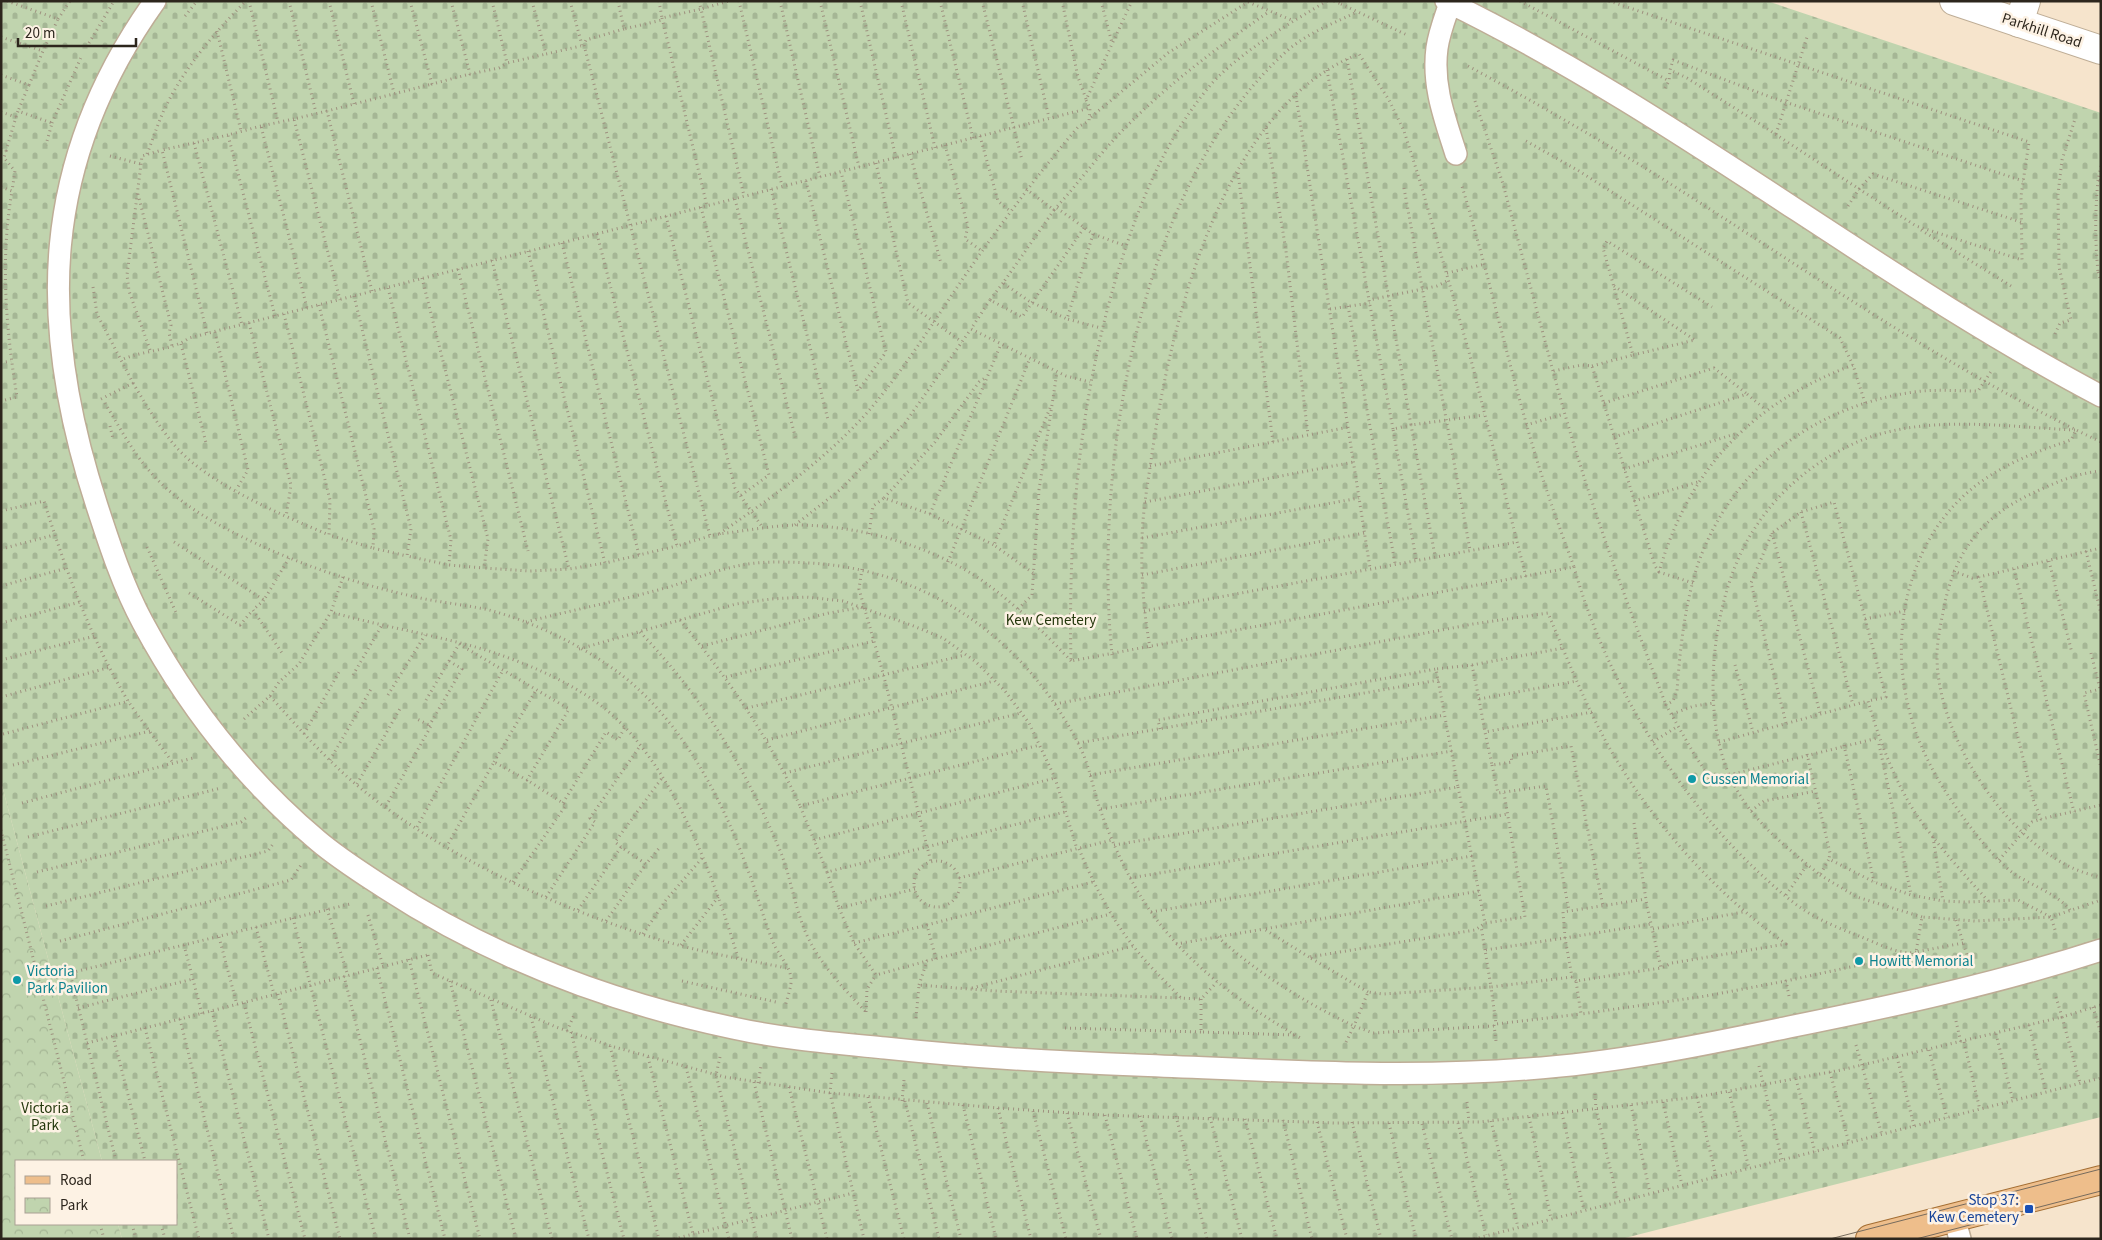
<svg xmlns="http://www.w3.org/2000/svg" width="2102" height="1240" font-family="'Source Sans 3',sans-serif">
	<defs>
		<pattern id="cemetery-stones" width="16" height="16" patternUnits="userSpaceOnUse" patternTransform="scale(1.25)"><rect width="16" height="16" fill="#c0d4ae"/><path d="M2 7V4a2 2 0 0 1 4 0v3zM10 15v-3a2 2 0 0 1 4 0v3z" fill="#a5b695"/></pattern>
		<pattern id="park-crowns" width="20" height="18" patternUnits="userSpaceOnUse" patternTransform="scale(1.25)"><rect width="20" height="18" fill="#c0d4ae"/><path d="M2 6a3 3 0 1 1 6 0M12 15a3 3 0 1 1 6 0" fill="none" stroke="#a5b695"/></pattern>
	</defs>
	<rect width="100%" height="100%" fill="#f6e4cc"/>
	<!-- cemetery -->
	<path fill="url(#cemetery-stones)" d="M1,1H1767L2101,113V1117L1621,1239H122L118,1224H176V1161H102L1,782Z"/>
	<!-- park -->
	<path fill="url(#park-crowns)" d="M1,782L102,1161H16V1224H118L122,1239H1Z"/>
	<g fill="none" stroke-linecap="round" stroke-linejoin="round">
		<defs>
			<path id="service" d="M155,1C40,162 37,323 97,506C110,546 123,586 143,623C187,705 246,780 317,840C338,858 362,873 385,888C491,957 610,1002 733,1028C783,1039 834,1043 885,1048C969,1057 1052,1062 1136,1065C1266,1070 1397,1079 1527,1069C1615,1063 1703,1045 1789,1027C1894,1006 1999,983 2101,950
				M1446,1C1676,113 1875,277 2101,396
				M1450,3C1445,18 1439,33 1437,48C1432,86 1445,119 1456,154
				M1954,1217L1960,1239"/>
			<path id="minor" d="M2019,23L2026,1"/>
			<path id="tertiary" d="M1954,1L2101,50"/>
			<path id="primary" d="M1870,1239L2101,1180"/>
		</defs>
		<!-- service casing -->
		<use href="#service" stroke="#bead96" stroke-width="24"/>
		<!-- minor casing -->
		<use href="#minor" stroke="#bead96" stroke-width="30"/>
		<!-- tertiary casing -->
		<use href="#tertiary" stroke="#bead96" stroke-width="30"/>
		<!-- primary casing -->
		<use href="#primary" stroke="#a36d32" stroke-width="30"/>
		<!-- path -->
		<path stroke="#9e917f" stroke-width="3" stroke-dasharray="1 4" stroke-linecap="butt" d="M7,1L58,19L43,51
			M249,1L278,122
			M289,1L316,113
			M329,1L354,104
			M371,1L394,93
			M410,1L432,84L470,74
			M451,1L470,74L499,68L507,63
			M492,1L507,63L546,54
			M532,1L546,54L581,46
			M570,1L582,45
			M618,1L624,29L662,20
			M659,1L662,18L701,9L744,196
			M699,1L701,9L729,1
			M739,1L782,186
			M780,1L820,177
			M820,1L859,167
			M860,1L896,158
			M901,1L935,148
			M940,1L973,138
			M982,1L1022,160
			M1022,1L1049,118
			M1062,1L1078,77L1086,99
			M1101,1L1112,43
			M1327,1C1290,23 1235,55 1208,88C1166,139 1141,199 1121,262C1080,392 1068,526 1071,661L1574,567C1557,521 1540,474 1527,426C1504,346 1486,264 1461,183
			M1334,1L1341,4L1342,1
			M1520,1L1669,81
			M1609,1L2029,142L2021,196L2022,260L1916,226
			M1341,4L1407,35
			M185,16L197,1
			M662,18L707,206
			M58,19L70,1
			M624,29L586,40L584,45L710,536L719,534
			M217,31L241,131
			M1,37L43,51L29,85
			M89,43L114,1
			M1347,59L1411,425L1484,415
			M1468,66C1540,105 1611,146 1680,190C1818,278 1953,372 2101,442
			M1327,70L1369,300
			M1,75L29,85L18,111
			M1665,88L1669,81L1670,70
			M1296,96L1370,568
			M1475,101L1503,184L1553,371
			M327,111L294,119L340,300
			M1,112L16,117L6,151
			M16,117L18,111L52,123L46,145
			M1091,117L1168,53L1248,2L1294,21
			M294,119L261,126L307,308
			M52,123L82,55
			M261,126L228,135L275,316
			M1266,128L1286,251L1308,435
			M1776,134L1808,34
			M228,135L194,143L242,325
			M980,136L998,201L1010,211
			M1526,141L1579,171L1840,338L1853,365
			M194,143L162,150L207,333
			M945,145L968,226L965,239L982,251
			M1,149L6,151L4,158L15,171L12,191
			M147,154C153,139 158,123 165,108C185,67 214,33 246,1
			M910,154L941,263
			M110,156L141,164
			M876,163L908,303L962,342
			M2101,166L2098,180L2101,181
			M1238,173L1273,442
			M2098,180C2095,211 2095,241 2098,272L2101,271
			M806,181L858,391L886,352L841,172
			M1,187L12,191C0,260 6,329 17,397L1,401
			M1404,188L1470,550
			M771,189L828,420
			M1026,189L1054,210C1078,184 1099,154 1124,129C1168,84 1218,47 1270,11
			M138,194L171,325L169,333L172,346
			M735,199L796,440
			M1848,206L1859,189L1916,226
			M701,207L769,475L740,496
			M1057,208L1093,234L1126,246
			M1054,210L1003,283L1029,301L1067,319
			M666,216L735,488L763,528
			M2021,222L1873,174L1859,189L1763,126L1687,78L1670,70L1673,60L1773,98L2023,181
			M1921,230L2011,286
			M597,234L677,546L710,536
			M1093,234L1067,319L1101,328
			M562,243L639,555L677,546
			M528,251L605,563L639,555
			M492,260L569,569L605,563
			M458,269L528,551
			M2098,272L2101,281
			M1447,273L1485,264
			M422,278L488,539L484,568L529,571L569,569
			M1003,283L990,300L1022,317L1084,228
			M1614,286L1695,340L1633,355
			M93,287L97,314L121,360
			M388,288L451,540L449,565L484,568
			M372,291L327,111L432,84
			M354,296L411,529L407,556L449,565
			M990,300L971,329L1066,376L1090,382
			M319,305L374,529L373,548L407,556
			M1348,306L1395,563
			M1330,309L1370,303
			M284,314L330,500L329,535L373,548
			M249,323L291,485L286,517
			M215,332L248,470L236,490
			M2055,334L2060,323L2071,320L2059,267L2058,194L2062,160L2075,119
			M181,344L206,443
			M150,350L129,291L127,275L142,156L162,150
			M1,363L11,361
			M1592,366L1633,355L1603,248L1607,241L1712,307
			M133,383C146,405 159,427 176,447C210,485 282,515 329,535
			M101,399L133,383L121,360C143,350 172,351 189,338L1090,108
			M105,403C120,428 134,455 154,476C183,508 228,531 266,548C311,568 359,584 407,595C434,602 462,604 489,610C538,623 599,653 637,688C688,734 724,804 747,868C757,892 763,918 773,942C777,953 790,966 791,978C792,986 787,998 785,1007
			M1604,403L1714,368L1747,394
			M1526,425L1564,414
			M110,426L113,439
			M1393,429L1369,300L1437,286L1449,280
			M1614,437L1747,394L1766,410
			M1150,466L1349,427
			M1624,469L1738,433
			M2101,471C2077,473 2054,483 2033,493C1981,517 1955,552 1944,607C1941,623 1937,640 1937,656C1937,712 1969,772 2004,813C2029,842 2062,870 2101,877
			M884,498L935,442L979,382L985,378
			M1634,501L1698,482
			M1145,502L1354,462
			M1,511L44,501C65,569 91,639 128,701C142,722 158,742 173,763
			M1801,512L1853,705
			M930,514L1001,344
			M795,525L841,489L905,423L971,329
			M1772,533L1820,713
			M869,534L873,506L884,498L930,514L994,545
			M1142,538L1359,498
			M174,542L264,600L289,558
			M147,547L177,615
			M2101,548L1979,577L2033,799L2041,819L2101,805
			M1,549L54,535
			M2086,551L2101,614
			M1416,559L1393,429L1411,425L1435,556
			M2049,561L2072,653
			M948,562L1030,358
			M1574,567C1604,675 1672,789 1752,866C1768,881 1786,898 1804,910C1821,921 1841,929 1859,936C1875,942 1900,956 1916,952
			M862,569L859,589L883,673L931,862
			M2014,569L2074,812
			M1953,571L1972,578L1979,577
			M1659,572L1655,566L1592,366L1582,365L1553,371C1583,485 1624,596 1666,705
			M1033,573L994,545L1050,408
			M1142,575L1365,533
			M343,577L331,612C383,627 437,635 489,651C528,664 571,682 604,708C672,762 714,877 738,958
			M1693,583L1659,572C1689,468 1752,403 1853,365L1865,403
			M1,586L67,568
			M189,593L240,625L253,610
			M264,600L253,610L282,653
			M1018,609L1032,595L1039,490L1057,372
			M1144,611L1517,542
			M1865,619L1905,611
			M680,620C729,680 767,734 800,806
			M526,622C573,610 622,600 669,587C695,579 721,568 748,564C768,561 789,562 809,563C927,569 1026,640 1079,745C1090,766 1093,790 1101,812C1114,847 1130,882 1151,912C1191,968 1244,1005 1302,1039
			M1,623L80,602
			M640,632C703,698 743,764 779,848C790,874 794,904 805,931C818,962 843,988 866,1012
			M702,646L829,613L864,607
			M1150,648C1144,613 1141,579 1142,543C1142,516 1147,488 1151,461C1169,329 1220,108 1359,54L1389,100L1404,131L1419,178L1469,352L1526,577
			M579,649L736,604L771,599L806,597L843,601L911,625L943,638L976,662L1005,691L1029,723L1055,778L1077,849
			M2091,653L2100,689
			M1112,655C1093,465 1139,182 1288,50C1308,33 1334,23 1357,12
			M1,660L95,636
			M1071,661C1042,630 1012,601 977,577C926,544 856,525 795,525C770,526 744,531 719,534C771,498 822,462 865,415C902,373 932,324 964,277C1000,225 1037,175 1078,127L1089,121L1090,108L1086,100L1132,1
			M1472,665L1479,699L1577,681
			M1735,665L1753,732
			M353,675L382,625
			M726,677L874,641
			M2101,689L2084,693L2101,768
			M388,695L425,635
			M270,696L279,682L299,664L331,612
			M1,697L111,667
			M1479,699L1485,732
			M426,700L459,644L569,709L527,780L494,762L447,846
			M1055,704L1473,624L1548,613C1569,663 1589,714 1617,761C1662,833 1717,894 1786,944L1672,963L1661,968L1576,981L1581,1014L1706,996L1786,981
			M747,708L965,655
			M1592,712L1485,732L1492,765L1512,762L1511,756L1571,746L1603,906
			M1672,714L1694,706L1714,703
			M244,719L270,696C301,731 333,767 369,795C454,861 556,907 657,939C699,952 743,959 786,968
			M1786,723L1751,583L1772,533L1801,512L1834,502L1886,697L1868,701
			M429,726L462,669L449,661
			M1160,729L1158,720L1436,669
			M3,734L129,701
			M304,734L339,672
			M767,740L994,681
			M1653,742L1678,726
			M1719,742L1868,701C1878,737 1895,782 1916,814C1937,845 1964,874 1989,902
			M1078,743L1439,680
			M1879,744L1911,894
			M1844,745L1874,882
			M1807,754L1830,853L1829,859
			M330,760L371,689
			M494,762L536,690
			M13,765L150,731
			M1492,765L1498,793L1546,786L1569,911
			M785,773L1021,713
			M1090,775L1445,715
			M1729,775L1878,738
			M1731,778L1714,784L1694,754L1666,705L1673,701L1677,691C1680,648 1685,602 1699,561C1734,466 1815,406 1914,392C1935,389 1957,391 1978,391L1992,370
			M357,784L401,707
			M1458,787L1485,923
			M22,803L193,758
			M563,803L606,732L618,740L625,727
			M386,806L431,726L417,719
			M1101,809L1452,751
			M1751,811L1764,801L1816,791
			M1634,823L1647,906L1661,968
			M417,827L503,670
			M1,830L84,1161
			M28,837L221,788
			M1933,837L1943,901
			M814,840L800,806L1040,745
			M1114,845L1458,787L1436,669L1472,665L1563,648
			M621,847L615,842L662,778
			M1079,849C1094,885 1113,922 1138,952C1151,968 1167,983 1181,998L1201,999L1217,982
			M1999,860L2032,822L2041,819
			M914 884a23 23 0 1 1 46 0a23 23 0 1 1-46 0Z
			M37,872L241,822L247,817
			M827,872L814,840L1055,778
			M1820,875L1857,897L1922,917
			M959,878L1112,840
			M1130,878L1508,814
			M513,882L566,805L527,780
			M915,889L839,908L827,872L1065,812
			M1786,895L1807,865
			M546,897L595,822L590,818L640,746
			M46,906L268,851L273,844
			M839,908L854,943L876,975L927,961
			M327,909L348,976
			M578,910L621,847L646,864L661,846
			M2070,910C2056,893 2032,886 2013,873C2001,864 1989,850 1979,838C1948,799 1919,755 1908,705C1888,623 1913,527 1985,479C2011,461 2041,450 2071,440L2076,430C2004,427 1923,413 1855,443C1812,463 1778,491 1753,531C1711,596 1696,724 1738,792C1758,826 1790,850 1820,875L1829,859L1874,882L1911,895L1943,901L1966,902L2018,900L2051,917L2101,900
			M1151,912L1472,856
			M368,915L383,966
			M293,918L376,1239
			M1956,920L1967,955
			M606,921L646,864
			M256,927L274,994
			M1653,929L1743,912
			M643,934L666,900L703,857
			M219,937L237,1005
			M1218,937C1257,973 1306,1003 1354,1026L1346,1042
			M60,941L291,880L301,865
			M854,943L927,925
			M1963,943L1916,952L1922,917L1975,921L2051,917L2056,933
			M1176,944L1264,929
			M184,945L202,1014
			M681,945L719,896
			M1485,950L1481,926L1485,923L1525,917L1504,793
			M1913,953L1917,969
			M428,955L432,973L556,1027L614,1047L725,1077L830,1093L998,1108L1101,1115L1335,1123L1480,1122L1697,1097L1841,1070L2062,1017L2080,1083
			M1309,957L1264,929L1479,891
			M409,959L480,1239
			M936,959L927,925L1093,882
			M377,968L445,1239
			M344,976L410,1239
			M1572,977L1491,987L1485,950L1565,938L1563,912L1646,899
			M450,981L516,1239
			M682,981L776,1002
			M1576,981L1572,977L1565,938L1651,924
			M919,985L927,961L1111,914
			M972,988L1133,946
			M1368,992L1309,957L1475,930L1481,926
			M278,994L340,1239
			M1789,996L1786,981L1910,954
			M2056,997L2062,1017L2101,1005
			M1201,999V1032L1294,1035
			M491,1000L552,1239
			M244,1003L305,1239
			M2093,1007L2101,1034
			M78,1008L193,979
			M212,1011L269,1239
			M866,1012L867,989L876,975
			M531,1017L589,1239
			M916,1018L919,985L995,991L1181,998
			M180,1019L234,1239
			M1956,1021L1961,1043
			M1494,1025L1496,1041
			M2029,1025L2046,1092
			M1494,1026L1373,1033L1354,1026L1368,992L1383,994L1491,987L1496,1024L1581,1014
			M145,1028L199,1239
			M1065,1028L1201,1032
			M567,1031L574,1015
			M571,1032L624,1239
			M1996,1034L2013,1101
			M113,1036L145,1161
			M1964,1042L1980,1110
			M87,1043L428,955
			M1856,1045L1882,1135
			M610,1046L659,1239
			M1929,1050L1947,1118
			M648,1057L693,1234
			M720,1057L716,1075L757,1239
			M1897,1057L1914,1126
			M1759,1066L1782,1160
			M686,1067L729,1239
			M1830,1072L1849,1143
			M832,1073L830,1093L864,1239
			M1796,1079L1815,1152
			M754,1082L792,1239
			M758,1083L761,1066
			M789,1087L827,1239
			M1729,1092L1749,1168
			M1595,1094L1596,1109L1618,1201
			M868,1097L904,1239
			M1697,1097L1716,1176
			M902,1101L904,1080
			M905,1101L939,1239
			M1467,1102L1469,1122
			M1663,1102L1682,1185
			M927,1103L961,1239
			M963,1105L996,1239
			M1631,1105L1650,1193
			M998,1108L1031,1239
			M1033,1111L1066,1239
			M1067,1113L1101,1239
			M1562,1113L1584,1210
			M1105,1115L1137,1239
			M1140,1116L1172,1239
			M1176,1116L1207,1239
			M1210,1117L1242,1239
			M1529,1117L1551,1218
			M1245,1119L1277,1239
			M1283,1120L1312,1239
			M1491,1121L1518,1227
			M1317,1122L1347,1239
			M1352,1122L1381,1239
			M1389,1123L1416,1239
			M1458,1123L1486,1235
			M1422,1124L1452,1239
			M116,1161L70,973L350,904
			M100,1224L104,1239
			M132,1224L136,1239
			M161,1224L165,1239
			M674,1239L853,1193
			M1474,1239L2101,1078"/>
		<!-- service -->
		<use href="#service" stroke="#fff" stroke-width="21"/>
		<!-- minor -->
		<use href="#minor" stroke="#fff" stroke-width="28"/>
		<!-- tertiary -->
		<use href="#tertiary" stroke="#fff" stroke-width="28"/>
		<!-- primary -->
		<use href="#primary" stroke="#eebe8b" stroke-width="28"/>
		<!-- tram -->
		<path stroke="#766b5d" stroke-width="1" d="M1830,1239L2101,1169
			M1916,1239L2101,1191"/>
	</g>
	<!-- markers -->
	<g fill="#0f9aa8" stroke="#fdf2e4" stroke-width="2">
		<circle cx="1692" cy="779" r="5"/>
		<circle cx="1859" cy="961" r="5"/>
		<circle cx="17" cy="980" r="5"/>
	</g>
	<rect fill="#1a4fb4" stroke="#fdf2e4" stroke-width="2" x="2024" y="1204" width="10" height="10" rx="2.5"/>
	<g text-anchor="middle" stroke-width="5" stroke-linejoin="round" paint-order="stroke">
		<!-- street labels -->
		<g font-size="15" fill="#2d261d" stroke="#fdf2e4">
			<text transform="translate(2042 30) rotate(18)" y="5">Parkhill Road</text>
		</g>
		<!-- park labels -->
		<g font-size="15" fill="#25380d" stroke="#fdf2e4">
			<text x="1051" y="625">Kew Cemetery</text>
			<text x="45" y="1113">Victoria<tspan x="45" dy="17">Park</tspan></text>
		</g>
		<!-- culture labels -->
		<g font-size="15" fill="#0d838f" stroke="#fdf2e4" text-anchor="start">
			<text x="1702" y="784">Cussen Memorial</text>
			<text x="1869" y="966">Howitt Memorial</text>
			<text x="27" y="976">Victoria<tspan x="27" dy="17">Park Pavilion</tspan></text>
		</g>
		<!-- transit labels -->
		<g font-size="15" fill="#164399" stroke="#fdf2e4" text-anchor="end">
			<text x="2019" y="1205">Stop 37:<tspan x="2019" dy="17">Kew Cemetery</tspan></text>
		</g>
	</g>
	<!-- border -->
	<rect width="2102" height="1240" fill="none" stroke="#2d261d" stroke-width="5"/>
	<!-- legend -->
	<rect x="15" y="1160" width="162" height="65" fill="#fdf2e4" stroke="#aaa094"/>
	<rect x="25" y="1176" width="25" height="8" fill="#eebe8b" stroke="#aaa094"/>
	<text x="60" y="1185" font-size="15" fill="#2d261d">Road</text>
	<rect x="25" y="1198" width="25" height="15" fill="url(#park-crowns)" stroke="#aaa094"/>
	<text x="60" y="1210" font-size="15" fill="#2d261d">Park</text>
	<!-- scale -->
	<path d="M18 38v8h118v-8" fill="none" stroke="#2d261d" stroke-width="2.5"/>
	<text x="25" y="38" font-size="15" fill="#2d261d" stroke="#fdf2e4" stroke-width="4" paint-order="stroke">20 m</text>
</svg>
